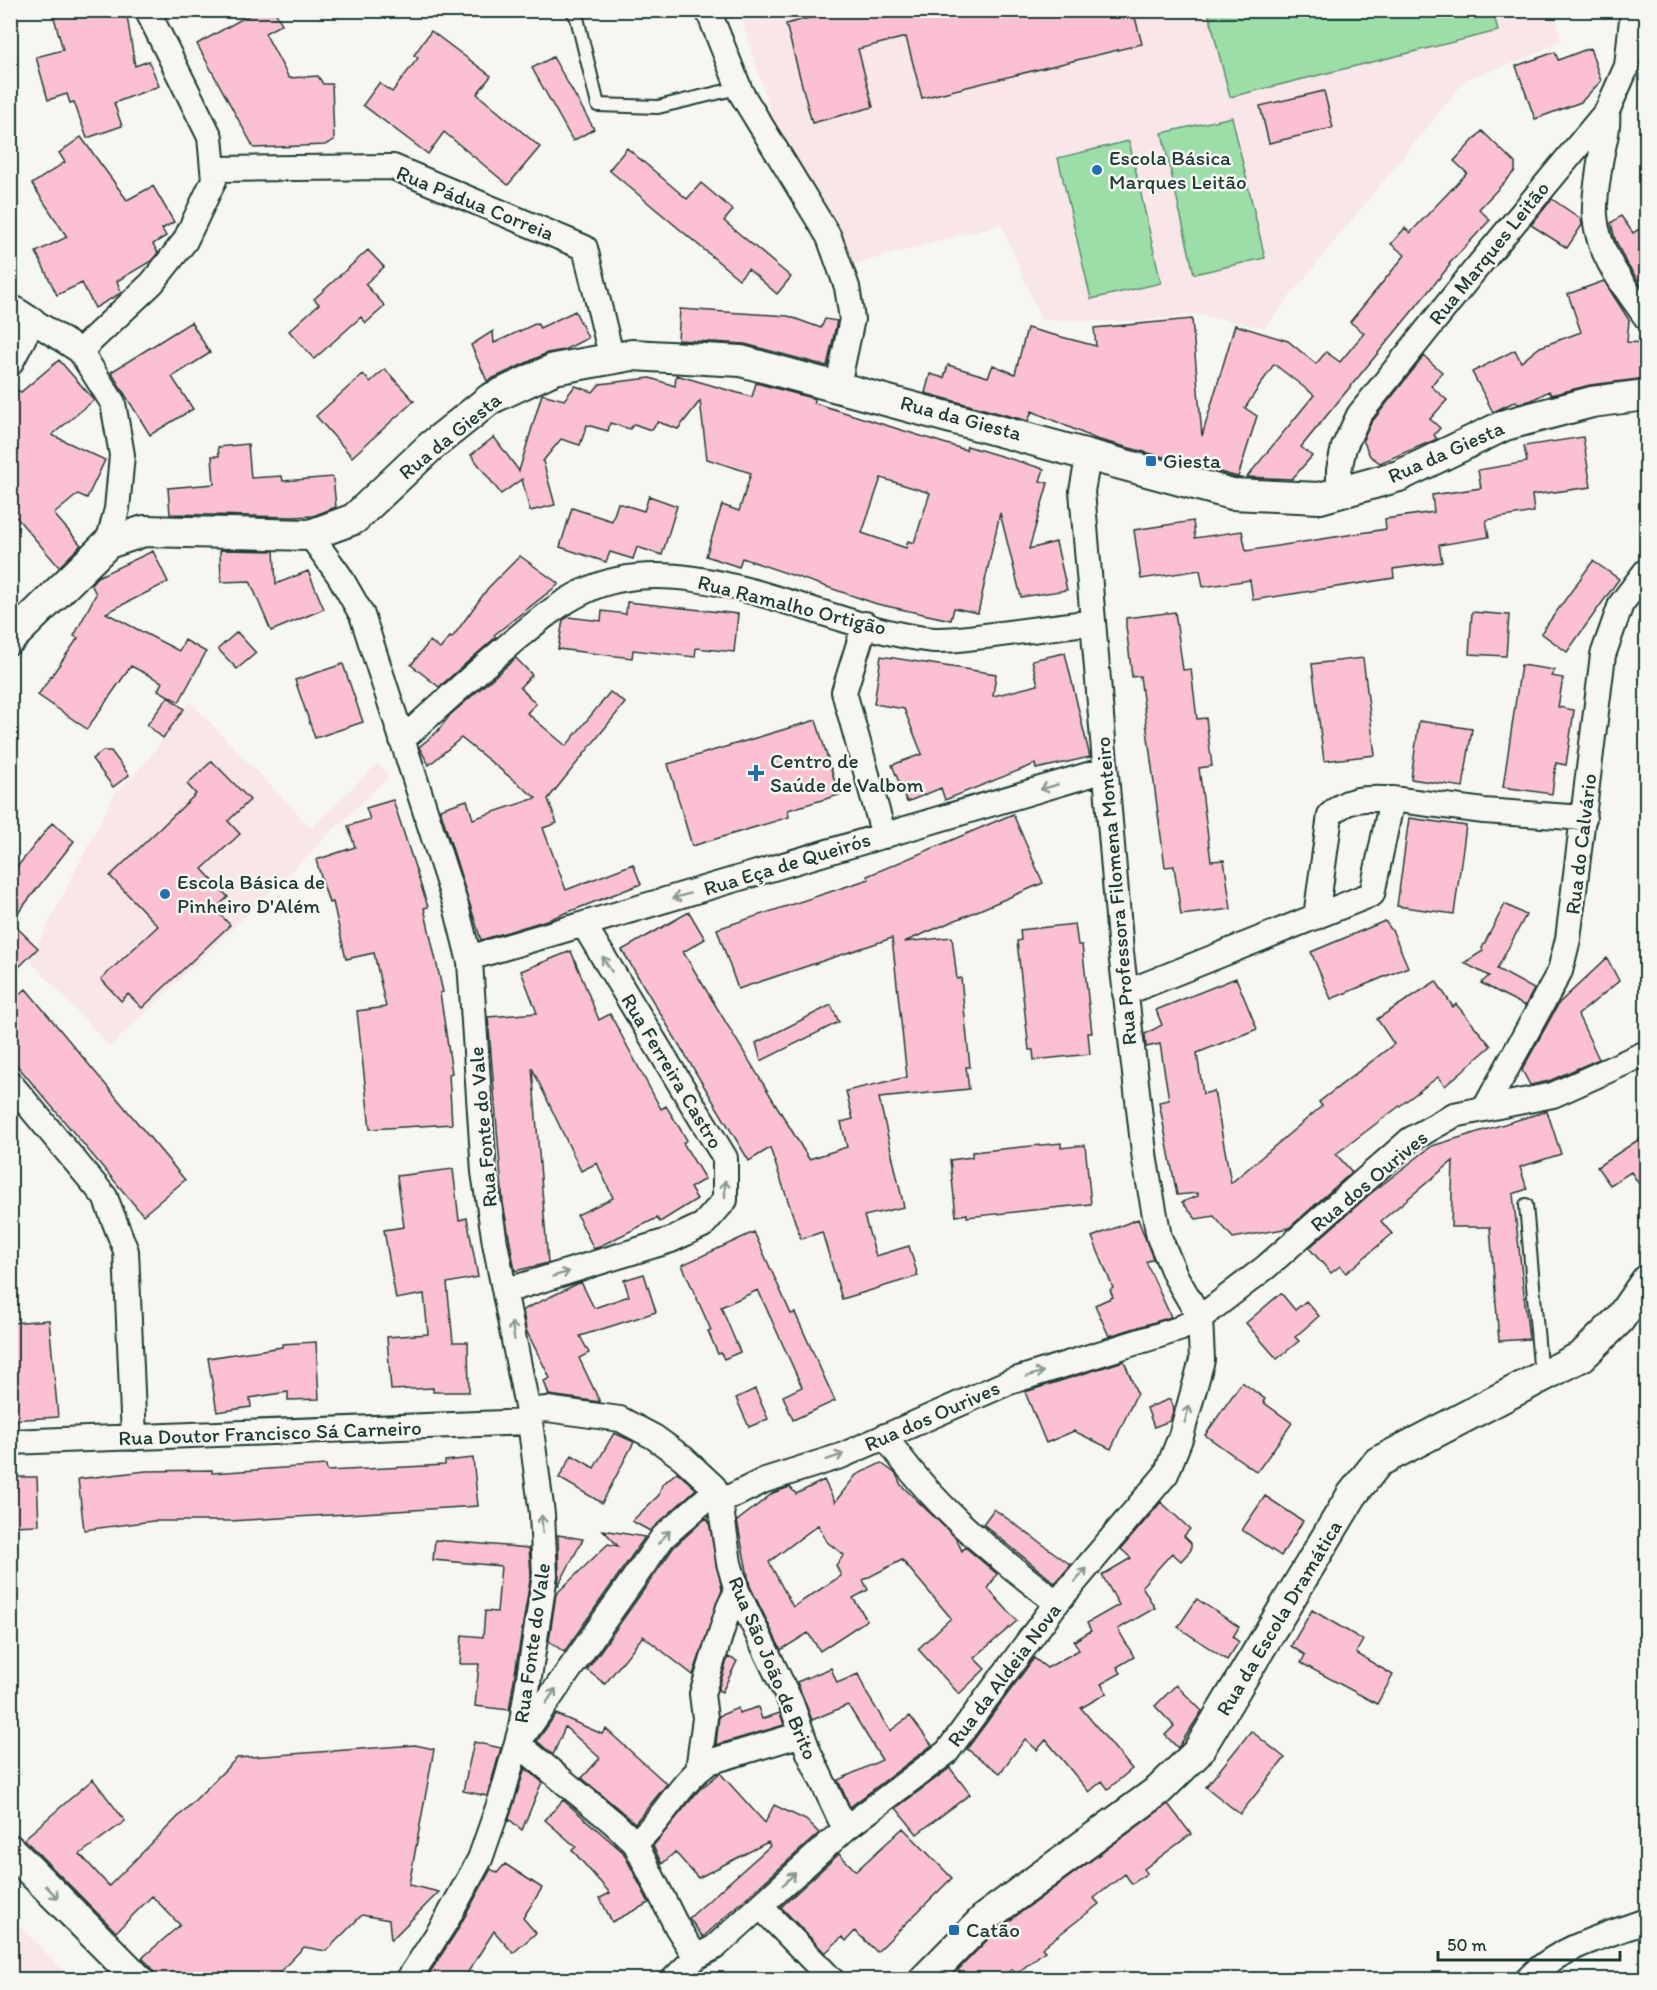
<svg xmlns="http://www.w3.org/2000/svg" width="1657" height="1990" font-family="Itim,sans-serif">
	<rect width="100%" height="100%" fill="#f6f6f2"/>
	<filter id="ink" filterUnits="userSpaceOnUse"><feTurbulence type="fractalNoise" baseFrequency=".0167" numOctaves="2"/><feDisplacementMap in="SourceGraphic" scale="12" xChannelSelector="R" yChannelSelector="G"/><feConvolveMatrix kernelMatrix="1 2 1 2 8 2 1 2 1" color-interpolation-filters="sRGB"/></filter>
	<g filter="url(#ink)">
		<!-- built -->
		<path fill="#f8e6e9" d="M1555,10L1561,41L1520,61L1466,79L1264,328L1195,314L1142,321L1041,320L1001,224L851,265L823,198L780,142L739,11Z
			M190,702L311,828L378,763L389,776L110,1047L30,960L114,795L149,758Z
			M10,1917H11L71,1979H11Z"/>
		<!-- green -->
		<path fill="#9cdea8" stroke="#5e8e6e" stroke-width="1.5" d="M1208,11H1493L1498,31L1230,97Z
			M1232,117L1265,258L1194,274L1162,133Z
			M1129,141L1161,283L1091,299L1058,158Z"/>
		<!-- building -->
		<path fill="#fbc1d3" stroke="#1f3d34" stroke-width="1.5" fill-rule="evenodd" d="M52,10H126L135,66L149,61L159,86L114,103L122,126L87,138L74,102L70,103L67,94L48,100L36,57L63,50Z
			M258,10H274L282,24L265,33L289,78L318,76L323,84H332L334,140L325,145L254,148L197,44Z
			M839,10H1133L1142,44L922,98L906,37L858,49L873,107L812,123L786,24Z
			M431,31L491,76L477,94L540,147L508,185L444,132L428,154L363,105L379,83L392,92L418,58L414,55Z
			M1590,48L1601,81L1581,102L1535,119L1516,66L1555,52L1558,60Z
			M553,57L594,129L573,141L532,68Z
			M1324,91L1333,128L1269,143L1260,106Z
			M1482,131L1515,163V171L1479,209L1490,220L1449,264L1450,265L1301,447L1312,456L1292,479L1247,477L1314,395L1274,364L1245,408L1257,416L1238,477L1096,439L1032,411L1028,421L925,393L930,374L944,378L948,365L988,377L993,365L1015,374L1027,328L1096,346L1094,328L1192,319L1202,436L1235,325L1288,341L1316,364L1326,352L1340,362L1364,333L1350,322L1405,255L1391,244L1405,228L1410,233L1467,173L1454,161Z
			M81,137L127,200L153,186L174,222L162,229L166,236L153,244L158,253L151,261L117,281L121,293L95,308L82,283L57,295L36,252L67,237L32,184L65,162L59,153Z
			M627,148L687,199L701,183L733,210L724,221L791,277L777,294L748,269L739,279L609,170Z
			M1552,199L1581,219L1582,225L1567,248L1531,225Z
			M1621,216L1633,233L1647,224V293L1626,263L1615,239L1611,223Z
			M368,250L384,267L365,284L385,306L366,323L361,317L314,359L289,331L319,304L314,299Z
			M1604,281L1629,320L1627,342L1647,343V378L1590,385L1551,395L1549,391L1532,400L1518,404L1516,401L1493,412L1472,372L1515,350L1521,362L1540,347L1581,332L1568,294Z
			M680,309L788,316L821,328L825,319L837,321L827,366L745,344L678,340Z
			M575,311L588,338L564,350L547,353L487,381L471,345L493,331L494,343L537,323L540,328Z
			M191,322L210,353L172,377L193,409L150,435L111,372Z
			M1424,356L1442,372L1431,386L1447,400L1430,419L1440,428L1434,435L1437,439L1380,463L1370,456L1363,440L1371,423Z
			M59,360L94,400L52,435L105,460L87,498L78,494L54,514L81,545L59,567L10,510V387L21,392Z
			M385,369L414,401L352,457L316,416L363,374L370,382Z
			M676,375L752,397L756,383L815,399L814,403L966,450L967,446L1044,469L1040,481L1048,483L1029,549L1056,542L1067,590L1021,597L1000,513L978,613L954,608L951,620L877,604L742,558L739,567L706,556L722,505L739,511L751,473L707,459L700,401L678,429L658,422L651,430L634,424L630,429L610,423L608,431L587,425L580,445L561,439L543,461L555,505L530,511L522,479L501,494L471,455L494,437L519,471L542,394L564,400L575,386L593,392L600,384L650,378L675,386ZM881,478L930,493L914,543L908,541L906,548L862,533Z
			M1583,437L1591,487L1532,495L1534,512L1486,520L1489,537L1439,545L1442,562L1393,569L1394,578L1253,600L1250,580L1203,587L1200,570L1141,579L1134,530L1193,521L1195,538L1242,531L1246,551L1386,529L1385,519L1434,512L1432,495L1481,488L1478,470L1527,462L1524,446Z
			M248,444L251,478L282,476L283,481L333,477L336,507L313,516L293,517L170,514L168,488L214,484L212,456H219L218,447Z
			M649,496L677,506L662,555L637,547L633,559L610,552L606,562L560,547L572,508L612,521L618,503L644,511Z
			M220,550L274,551L276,584L308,571L324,609L271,631L250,581L221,582Z
			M153,551L168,582L106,613L179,651L185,640L206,652L179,702L158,690L162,682L131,666L87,729L38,695L78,638L74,636L96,594L91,584L97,577Z
			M520,556L559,584L494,635L496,637L439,687L411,665L430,641L440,649L450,637L452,638L488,588Z
			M1593,561L1619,579L1567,652L1541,633Z
			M627,602L738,614L734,652L696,648L695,657L633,650L632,658L558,649L563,620L568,617L601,621L602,611L626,614Z
			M1175,612L1183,670L1191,669L1197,719L1206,718L1212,766L1199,768L1211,861L1224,860L1231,909L1181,915L1174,866L1165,867L1140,676L1132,677L1126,626V618Z
			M1472,612L1509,615L1506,656L1469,654Z
			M237,632L256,653L237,669L218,649Z
			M1065,653L1090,757L1036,769L1035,764L945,800L941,788L907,802L892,765L922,754L904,709L874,704L881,656L996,674L993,696L1038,685L1032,660Z
			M516,658L532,675L520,687L536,704L527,713L566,746L610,692L625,703L548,799L557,823L543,828L566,890L633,864L641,884L550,919L481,940L440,809L467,800L473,819L536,798L461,738L429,765L419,747L437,732L450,715Z
			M1363,658L1375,755L1324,761L1312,664Z
			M343,664L363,722L315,738L295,680Z
			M1521,665L1555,670L1551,676L1563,678L1558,707L1574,710L1566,765L1556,763L1552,794L1503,787Z
			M168,697L184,709L163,738L147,725Z
			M816,720L839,795L788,810L789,817L692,846L668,764Z
			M1419,721L1472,729L1463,787L1411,779Z
			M103,751H111L129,775L113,787L92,759Z
			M212,761L250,800L228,821L240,834L202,869L228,897L215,909L230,925L142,1008L128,994L121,1001L101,979L158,926L110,876L196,794L187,784Z
			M393,800L428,907L424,908L443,992L440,993L452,1073L449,1074L452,1124L370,1129L357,1011L386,1007L374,953L346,959L333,902L329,903L316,860L355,847L348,826L370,819L366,808Z
			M1013,814L1043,883L904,942L952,937L957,979L961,978L970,1067H966L969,1089L879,1098L904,1207L864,1216L876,1256L909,1246L918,1276L842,1299L822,1232L801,1239L770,1148L749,1161L622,950L689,912L705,939L683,952L809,1159L847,1147L841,1122L853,1119L846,1091L907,1077L892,938L738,989L717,929L869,879L867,876Z
			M1409,818L1466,826L1454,914L1397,906Z
			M52,823L74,841L11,922L38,948L10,976V876Z
			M1505,904L1526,915L1497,969L1534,989L1525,1006L1481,983L1489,976L1464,963L1483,951L1482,948Z
			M1385,921L1393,932L1408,967L1331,999L1311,952Z
			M1075,924L1078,945H1082L1092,1033H1088L1090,1054L1034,1060L1033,1050H1029L1017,941L1021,940L1020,930Z
			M571,951L599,1020L610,1014L661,1109L666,1106L687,1140L683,1143L705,1179L690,1188L697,1199L660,1222L657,1218L594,1249L577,1215L613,1198L597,1163L581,1171L532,1068L548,1263L515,1271L503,1203L488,1017L537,1013L521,971Z
			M1607,958L1619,981L1578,1015L1599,1059L1549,1081L1530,1085L1522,1070L1559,1003Z
			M1236,978L1257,1029L1197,1053L1203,1094L1214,1091L1231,1183L1322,1106L1319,1102L1394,1044L1377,1019L1436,981L1453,1007L1456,1004L1491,1046L1445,1086L1438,1077L1336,1154L1352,1172L1289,1228L1233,1238L1214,1216L1196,1219L1182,1202L1198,1196V1193L1177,1195L1159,1102L1169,1100L1160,1044L1146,1047L1145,1034L1162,1025L1156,1010Z
			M26,989L185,1180L143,1215L10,1057V1002Z
			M831,1005L839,1022L761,1061L756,1043Z
			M1547,1111L1561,1154L1520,1167L1527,1189L1513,1194L1529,1339L1499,1341L1490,1227H1451L1453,1161L1381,1221L1392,1234L1346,1273L1340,1266L1331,1273L1309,1248L1370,1194L1432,1146Z
			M1647,1134V1196L1631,1172L1610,1185L1597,1167Z
			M1061,1143V1148L1085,1145L1091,1204L967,1217V1214L956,1216L950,1160L972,1157V1152Z
			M453,1169L459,1220L467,1218L478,1277L447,1283L453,1342H468L469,1392H433V1388L391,1390L387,1337L428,1334L424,1294L396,1299L384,1230L404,1227L397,1176Z
			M1138,1219L1153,1259L1146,1262L1171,1317L1109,1336L1095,1305L1113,1297L1110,1290L1113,1288L1092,1237Z
			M754,1232L791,1314L795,1313L835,1401L793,1420L783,1396L802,1387L758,1290L721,1307L740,1352L724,1359L721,1353L718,1354L708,1331L711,1330L682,1265Z
			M644,1274L656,1312L580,1336L589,1353L579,1358L600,1402L549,1395L544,1381L550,1378L526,1330L523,1310L581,1282L594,1308L629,1296L624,1280Z
			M1281,1293L1295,1310L1306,1301L1319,1316L1295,1337L1299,1341L1277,1359L1246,1323Z
			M49,1320L58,1417L10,1420V1323Z
			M316,1342L319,1399L288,1400V1392L250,1398L251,1407L217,1412L208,1358L282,1347V1344Z
			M1124,1361L1137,1393L1111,1449L1074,1431L1046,1443L1025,1392Z
			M1242,1382L1265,1399L1263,1402L1292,1423L1257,1472L1205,1435Z
			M755,1389L768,1419L749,1427L736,1398Z
			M1170,1399L1174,1408L1170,1421L1154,1427L1147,1408Z
			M614,1433L634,1442L602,1503L559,1478L572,1455L594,1468Z
			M473,1458L478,1506L230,1521H153L84,1530L78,1479L146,1471L212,1470V1473L326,1465L327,1471L445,1465V1461Z
			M881,1463L896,1474L901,1485L956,1538L962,1551L965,1547L997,1574L988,1589L1017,1621L974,1658L985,1669L959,1694L918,1649L951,1618L902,1560L863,1580L868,1590L853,1598L867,1620L820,1651L808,1633L781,1650L750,1586L737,1521L773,1493L790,1487L796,1494L824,1480L835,1502L856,1475ZM818,1525L827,1542L844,1555L836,1565L841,1576L793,1607L769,1562Z
			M677,1472L696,1489L650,1531L632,1521L659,1495L662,1485Z
			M10,1477H37L39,1525L10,1526Z
			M1265,1496L1303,1521L1281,1556L1242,1530Z
			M1161,1502L1190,1529L1184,1536L1191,1543V1550L1181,1561L1172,1553L1142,1586L1155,1608L1118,1629L1134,1657L1117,1667L1121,1673L1101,1684L1107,1693L1081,1708L1132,1769L1108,1789L1102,1781L1089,1792L1046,1740L1037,1750L1025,1739L1000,1773L967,1749L1034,1658L1047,1668L1079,1650L1074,1641L1091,1631L1087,1623L1119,1605L1102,1575L1131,1558L1121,1549Z
			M994,1509L1071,1565L1055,1583L983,1524Z
			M706,1518L709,1522L722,1590L693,1675L643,1636L605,1684L587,1670L674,1547Z
			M603,1530L645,1537L564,1652L549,1641L556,1594L608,1544L618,1546Z
			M558,1535L583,1539L558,1586L559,1575Z
			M435,1540L529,1548L531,1574L509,1710L475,1706L479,1664H460L462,1635L483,1637L485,1611L497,1612L501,1566L433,1560Z
			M1197,1599L1239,1627L1233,1637L1239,1642L1227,1660L1178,1627Z
			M1312,1610L1363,1640L1356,1653L1393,1675L1377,1704L1301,1663L1305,1655L1291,1646Z
			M728,1657L737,1661L722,1692L718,1690Z
			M831,1668L837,1683L858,1674L867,1694L890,1731L910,1716L932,1745L850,1807L838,1780L882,1760L848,1705L812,1720L797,1682Z
			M1176,1685L1202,1711L1178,1748L1165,1735L1174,1726L1155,1706Z
			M758,1707L762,1719L780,1713L784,1725L716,1745L719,1716L738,1708L739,1713Z
			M556,1714L602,1734L606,1729L667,1784L635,1823L582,1778L600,1758L565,1727L553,1755L537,1741Z
			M1251,1731L1285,1758L1240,1814L1206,1787Z
			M474,1742L501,1748L487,1796L463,1791Z
			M415,1745L434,1749L409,1885L439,1892L391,1940L389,1920L362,1915L326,1951L304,1947L272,1980H156L152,1968L142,1958L180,1925L152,1896L116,1932L24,1839L93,1779L125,1821L80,1854L109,1886L237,1758Z
			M525,1768L542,1782L522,1830L510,1820L508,1822Z
			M950,1768L970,1794L917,1834L896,1808Z
			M720,1773L765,1823L774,1805L806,1820L819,1833L703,1937L689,1918L770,1846L768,1842L698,1878L675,1852L662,1864L653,1846L699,1790Z
			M563,1800L623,1852L649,1903L612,1922L600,1898L610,1893L572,1850L576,1847L545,1820Z
			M1168,1804L1191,1834L1144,1869L1147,1873L1132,1884L1125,1874L1094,1898L1099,1904L1042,1948L1045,1951L1016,1974L1012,1969L999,1980H965L958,1970L997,1930Z
			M903,1828L952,1878L877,1952L855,1931L846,1941L842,1937L825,1953L781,1907L839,1854L856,1871Z
			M505,1864L542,1888L523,1918L536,1933L513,1953L494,1931L463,1980H425L458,1929L491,1869L497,1873Z"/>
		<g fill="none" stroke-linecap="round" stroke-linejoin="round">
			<defs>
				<path id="service" d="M572,10L577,18L598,105L658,107L738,88
					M1526,1205L1541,1376"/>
				<path id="minor" d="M708,10L741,93L829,237L847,287L852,319L838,385
					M1607,111C1609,135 1601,148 1599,170C1597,184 1594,201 1595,216C1598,255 1625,287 1646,317
					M213,169L393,167L585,248L612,359
					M10,306L80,351
					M10,364L33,320
					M1339,493V470L1344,447L1359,415L1474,271L1607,111L1627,66L1633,10
					M310,535L339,575L362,615L456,906L470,962L484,1172L495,1243L530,1422L542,1514L545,1575L521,1728L503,1793L480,1859L446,1921L408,1980
					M108,543L117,509L122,455L113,403L80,351L152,283L185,241L214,180L210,137L147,10
					M865,624L844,692L884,836
					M402,740C438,707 474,674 511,643C534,624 557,604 585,591C688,541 830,631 934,640C953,641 975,637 993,635C1026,631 1060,626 1093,622
					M1316,917L1330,815C1349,796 1366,799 1392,799
					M469,958L1105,770
					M1125,993L1372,894L1392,799L1484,811L1584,818
					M10,1083L105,1197L126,1251L134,1438
					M1485,1108L1560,971L1568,939L1603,655L1621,604L1646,571
					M505,1291L671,1240L703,1225L725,1200V1158L584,925
					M527,1411L547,1409L620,1419L654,1437L683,1458L714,1487L720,1502L729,1563L737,1591L791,1703L809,1753L845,1829
					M885,1436C933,1507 990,1551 1057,1603
					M10,1442L530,1422
					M522,1737L663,1537L706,1499L720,1502L765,1480L841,1456L1009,1382L1179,1329L1200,1318L1266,1267L1410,1140L1454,1115L1553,1095L1646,1053
					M517,1743L614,1823L635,1843L677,1927L696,1957
					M698,1770L705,1718L702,1694L729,1607L737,1591
					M635,1843C663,1820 678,1784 709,1762L802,1734
					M761,1907L832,1980
					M673,1980L696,1957L715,1947L845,1829L947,1752L1055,1605L1166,1474L1181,1436L1202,1360L1200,1318L1176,1277L1159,1237L1145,1161L1121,952L1082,491L1089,453
					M1527,1980C1556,1948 1607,1935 1646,1921"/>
				<path id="tertiary" d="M10,639L108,543L144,531L310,535L354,519L430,447L490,399L554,369L632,355L741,361L1232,494L1320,498L1399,476L1505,425L1592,402L1646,395
					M10,1850L139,1980
					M924,1980L986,1917L1159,1790L1197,1753L1352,1495L1378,1462L1582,1356L1619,1320L1646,1281"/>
			</defs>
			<!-- service casing -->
			<use href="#service" stroke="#1f3d34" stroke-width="16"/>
			<!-- minor casing -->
			<use href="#minor" stroke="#1f3d34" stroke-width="28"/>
			<!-- tertiary casing -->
			<use href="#tertiary" stroke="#1f3d34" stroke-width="34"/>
			<!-- service -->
			<use href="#service" stroke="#f6f6f2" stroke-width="12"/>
			<!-- minor -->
			<use href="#minor" stroke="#f6f6f2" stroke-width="24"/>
			<!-- tertiary -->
			<use href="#tertiary" stroke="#f6f6f2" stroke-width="30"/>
		</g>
		<!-- one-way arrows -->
		<defs><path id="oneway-shaft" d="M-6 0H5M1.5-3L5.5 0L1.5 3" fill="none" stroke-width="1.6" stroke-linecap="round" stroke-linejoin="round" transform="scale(1.5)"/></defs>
		<g stroke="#8a9a93">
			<use href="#oneway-shaft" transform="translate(1049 787) rotate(164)"/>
			<use href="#oneway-shaft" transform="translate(681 896) rotate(164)"/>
			<use href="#oneway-shaft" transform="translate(607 964) rotate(-121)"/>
			<use href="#oneway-shaft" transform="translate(725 1189) rotate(-90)"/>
			<use href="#oneway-shaft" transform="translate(561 1274) rotate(-17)"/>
			<use href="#oneway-shaft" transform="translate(513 1331) rotate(-100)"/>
			<use href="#oneway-shaft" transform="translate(1035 1374) rotate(-17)"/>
			<use href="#oneway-shaft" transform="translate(1187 1414) rotate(-75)"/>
			<use href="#oneway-shaft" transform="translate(835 1457) rotate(-19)"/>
			<use href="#oneway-shaft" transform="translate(542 1524) rotate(-93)"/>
			<use href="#oneway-shaft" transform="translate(664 1537) rotate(-48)"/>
			<use href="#oneway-shaft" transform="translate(1081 1575) rotate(-49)"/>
			<use href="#oneway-shaft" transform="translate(551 1696) rotate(-56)"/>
			<use href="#oneway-shaft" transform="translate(789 1879) rotate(-44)"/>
			<use href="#oneway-shaft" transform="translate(52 1892) rotate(45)"/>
		</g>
	</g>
	<!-- markers -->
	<g fill="#1f6fb2" stroke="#f6f6f2" stroke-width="2">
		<circle cx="1097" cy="170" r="6"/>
		<rect x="1145" y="455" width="12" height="12" rx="3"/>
		<path d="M753 764h6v6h6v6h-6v6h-6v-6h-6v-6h6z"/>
		<circle cx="165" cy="894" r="6"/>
		<rect x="948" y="1924" width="12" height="12" rx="3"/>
	</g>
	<g text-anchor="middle" stroke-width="5" stroke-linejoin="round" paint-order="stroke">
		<!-- poi labels -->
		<g font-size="21" fill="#1f3d34" stroke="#f6f6f2" text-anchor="start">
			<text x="1109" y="165">Escola Básica<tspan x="1109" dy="24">Marques Leitão</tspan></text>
			<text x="1163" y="468">Giesta</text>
			<text x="770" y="768">Centro de<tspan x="770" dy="24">Saúde de Valbom</tspan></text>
			<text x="177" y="889">Escola Básica de<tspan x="177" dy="24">Pinheiro D'Além</tspan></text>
			<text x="966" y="1937">Catão</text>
		</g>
		<!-- street labels -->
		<g font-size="21" fill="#1f3d34" stroke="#f6f6f2">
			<text transform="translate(475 203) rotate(22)" y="7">Rua Pádua Correia</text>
			<text transform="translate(1489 253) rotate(-51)" y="7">Rua Marques Leitão</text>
			<text transform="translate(961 418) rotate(15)" y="7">Rua da Giesta</text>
			<text transform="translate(450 436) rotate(-39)" y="7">Rua da Giesta</text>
			<text transform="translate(1446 452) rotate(-24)" y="7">Rua da Giesta</text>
			<text transform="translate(792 605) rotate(14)" y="7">Rua Ramalho Ortigão</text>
			<text transform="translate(1581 844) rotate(-83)" y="7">Rua do Calvário</text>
			<text transform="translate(787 864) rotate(-17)" y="7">Rua Eça de Queirós</text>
			<text transform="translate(1116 891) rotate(-95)" y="7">Rua Professora Filomena Monteiro</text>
			<text transform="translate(672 1071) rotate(59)" y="7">Rua Ferreira Castro</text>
			<text transform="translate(483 1127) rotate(-95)" y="7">Rua Fonte do Vale</text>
			<text transform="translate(1369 1181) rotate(-40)" y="7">Rua dos Ourives</text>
			<text transform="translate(932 1416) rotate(-24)" y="7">Rua dos Ourives</text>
			<text transform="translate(270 1433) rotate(-2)" y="7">Rua Doutor Francisco Sá Carneiro</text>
			<text transform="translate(1279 1618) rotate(-59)" y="7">Rua da Escola Dramática</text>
			<text transform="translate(532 1643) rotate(-82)" y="7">Rua Fonte do Vale</text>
			<text transform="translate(773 1668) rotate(67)" y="7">Rua São João de Brito</text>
			<text transform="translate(1004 1675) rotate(-53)" y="7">Rua da Aldeia Nova</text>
		</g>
	</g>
	<!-- margin -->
	<rect width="1657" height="1990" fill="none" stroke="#f6f6f2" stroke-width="36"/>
	<rect x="18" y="18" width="1621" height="1954" fill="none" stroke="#1f3d34" stroke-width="2" filter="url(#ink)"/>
	<!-- scale -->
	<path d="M1438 1951v9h182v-9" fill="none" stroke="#1f3d34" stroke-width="3"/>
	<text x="1447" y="1951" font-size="18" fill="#1f3d34" stroke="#f6f6f2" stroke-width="4.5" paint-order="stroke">50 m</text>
</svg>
